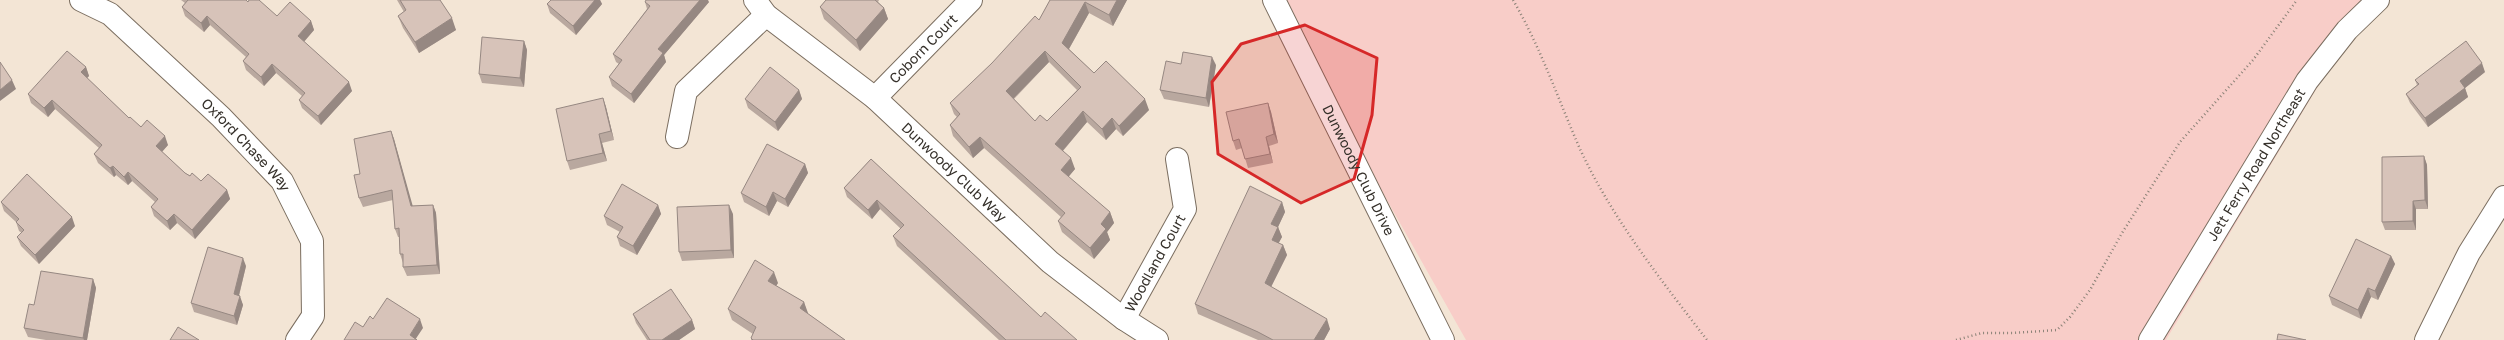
<svg xmlns="http://www.w3.org/2000/svg" width="2504" height="340" font-family="'Golos Text',sans-serif">
	<rect width="100%" height="100%" fill="#f3e5d5"/>
	<!-- green -->
	<path fill="#f8cdc8" d="M1274,0H2374L2358,19L2166,340H1466Z"/>
	<g fill="none" stroke-linecap="round" stroke-linejoin="round">
		<defs>
			<g id="minor">
				<path id="s1" d="M81,0L110,14L221,117L282,181L312,241L313,316L297,340"/>
				<path id="s2" d="M755,0L766,15L875,98L1050,262L1124,319L1157,340"/>
				<path id="s3" d="M875,98L971,0"/>
				<path d="M677,137L686,91L766,15"/>
				<path id="s4" d="M1124,319L1185,209L1177,159"/>
				<path d="M2426,340L2469,253L2504,197"/>
			</g>
			<g id="tertiary">
				<path id="s5" d="M1274,0L1443,340"/>
				<path id="s6" d="M2150,340L2307,81L2347,30L2378,0"/>
			</g>
		</defs>
		<!-- minor casing -->
		<use href="#minor" stroke="#7b6e60" stroke-width="24"/>
		<!-- tertiary casing -->
		<use href="#tertiary" stroke="#7b6e60" stroke-width="24"/>
		<!-- path -->
		<path stroke="#8b8277" stroke-width="2.5" stroke-dasharray="1 3" stroke-linecap="butt" d="M1513,0C1541,48 1558,99 1580,149C1612,218 1661,280 1707,340
			M1956,340L1982,333H2013L2057,330L2070,317L2090,290L2122,233L2180,142L2253,60L2297,0"/>
		<!-- minor -->
		<use href="#minor" stroke="#fff" stroke-width="22"/>
		<!-- tertiary -->
		<use href="#tertiary" stroke="#fff" stroke-width="22"/>
	</g>
	<!-- wall -->
	<path fill="#b9a89f" fill-rule="evenodd" d="M181,0H246L248,2L277,16L311,21L314,30L304,42L352,91L321,125L302,108L299,100L302,96L276,73L264,86L246,70L243,61L246,57L210,25L204,32L185,16L182,7L185,3Z
		M397,0H440L456,30L419,53L403,28L398,16L404,12Z
		M551,0H600L602,4L576,35L550,13L547,4Z
		M826,0H879L878,2L884,8L888,19L860,51L824,19L820,7Z
		M1050,0H1127L1113,26L1089,13L1069,49L1094,73L1149,110L1123,136L1116,129L1106,140L1087,122L1063,151L1075,169L1068,177L1110,212L1114,223L1107,232L1110,240L1094,259L1062,232L1058,221L1061,217L984,148L973,158L953,136L950,125L957,117L954,114L950,103L1039,20ZM1049,62L1077,90L1047,121H1035L1014,99Z
		M645,2H709L664,55L666,62L634,103L612,86L609,77L619,64L616,62L613,54L647,9Z
		M524,41L527,50L524,87L482,83L479,74Z
		M1181,64L1216,65L1209,107L1164,99L1160,90Z
		M86,67L89,76L87,78L129,118L168,145L162,152L185,173L201,181L227,190L230,199L195,239L177,223L170,230L154,216L151,207L155,202L132,181L128,185L116,175L114,177L98,163L94,154L99,148L55,109L48,117L31,103L28,94Z
		M2485,72L2465,88L2468,97L2428,127L2410,103L2406,94L2417,85L2415,80Z
		M799,90L802,99L778,131L748,108L745,99Z
		M603,98L606,107L614,140L602,143L607,161L570,170L567,161Z
		M1268,103L1271,112L1278,143L1269,146L1273,163L1248,168L1242,148L1236,150L1233,141Z
		M391,131L394,139L412,206L433,205L436,213L440,274L407,276L403,267V263L400,254L399,237H398L395,229L393,200L363,207L359,198L360,174Z
		M2424,156L2427,165L2428,209H2416V230H2385L2382,222Z
		M871,159L1041,317L1077,340H999L897,246L893,236L901,229L880,209L872,219L847,197L844,188Z
		M805,164L808,173L788,207L777,201L769,216L744,202L741,193Z
		M1,202L75,226L39,264L21,246L17,237L22,233L19,231L16,222L4,211Z
		M1282,202L1285,212L1278,227L1282,237L1278,243L1283,245L1287,255L1271,287L1330,329L1324,340H1258L1198,314L1195,304Z
		M658,205L661,214L637,255L620,246L617,237L620,232L607,225L604,216Z
		M733,214L734,258L682,261L679,252Z
		M2391,256L2395,264L2378,300L2371,297L2361,319L2332,305L2329,296Z
		M246,266L239,296L243,305L237,325L194,312L191,303Z
		M93,279L96,288L87,340H46L28,337L24,328Z
		M778,283L776,286L804,302L807,313L845,340H751V338L753,334L732,320L728,309Z
		M633,314L692,320L695,329L679,340H647L636,323Z"/>
	<!-- shaded-wall -->
	<path fill="#968882" d="M595,0H600L602,4L576,35L573,26Z
		M700,0H708L709,2L664,55L666,62L634,103L631,94L658,49Z
		M1117,0H1127L1113,26L1109,15Z
		M1085,2L1089,13L1066,54L1062,43Z
		M884,8L888,19L860,51L856,40Z
		M207,16L210,25L204,32L201,23Z
		M452,18L456,30L419,53L415,42Z
		M311,21L314,30L301,45L298,36Z
		M524,41L527,50L524,87L520,78Z
		M1045,51L1049,62L1010,102L1006,91Z
		M1212,57L1216,65L1209,107L1206,98Z
		M2482,63L2485,72L2465,88L2468,97L2428,127L2425,118L2460,81Z
		M272,64L276,73L264,86L261,77Z
		M86,67L89,76L84,81L81,72Z
		M12,80L16,89L0,101V90Z
		M349,82L352,91L321,125L318,116Z
		M799,90L802,99L778,131L775,122Z
		M603,98L606,107L614,140L611,131Z
		M1145,99L1149,110L1123,136L1119,126Z
		M52,100L55,109L48,117L44,108Z
		M1268,103L1271,112L1278,143L1274,134Z
		M1083,111L1087,122L1059,155L1055,144Z
		M1112,118L1116,129L1106,140L1102,129Z
		M391,131L394,139L415,214L411,206Z
		M599,134L602,143L607,161L603,153Z
		M165,136L168,145L159,155L156,146Z
		M980,137L984,148L973,158L969,147Z
		M1266,137L1269,146L1273,163L1270,154Z
		M2424,156L2427,165L2428,209L2425,200Z
		M1071,158L1075,169L1065,181L1061,170Z
		M805,164L808,173L788,207L785,199Z
		M113,166L116,175L114,177L110,168Z
		M128,172L132,181L128,185L124,177Z
		M227,190L230,199L195,239L192,230Z
		M773,192L777,201L769,216L766,207Z
		M877,200L880,209L872,219L868,210Z
		M2413,201L2416,209V230L2413,221Z
		M1282,202L1285,212L1278,227L1282,237L1275,250L1272,240L1271,224Z
		M433,205L436,213L440,274L437,265Z
		M658,205L661,214L637,255L633,246Z
		M729,205L733,214L734,258L731,250Z
		M1110,212L1114,223L1107,232L1110,240L1094,259L1090,248L1101,224Z
		M174,214L177,223L170,230L167,221Z
		M72,217L75,226L39,264L35,255Z
		M1283,245L1287,255L1268,293L1265,283Z
		M2391,256L2395,264L2378,300L2375,291Z
		M243,258L246,266L237,303L234,294Z
		M774,272L778,283L772,292L768,281Z
		M93,279L96,288L87,340H84L83,338Z
		M2368,288L2371,297L2361,319L2358,310Z
		M240,296L243,305L237,325L234,316Z
		M804,302L808,313L804,319L800,308Z
		M420,319L423,328L415,340L410,335Z
		M1327,319L1330,329L1324,340H1314Z
		M692,320L695,329L679,340H662Z"/>
	<!-- building -->
	<path fill="#d7c3b9" stroke="#968882" fill-rule="evenodd" d="M188,0H246L248,2L249,0H259L277,16L290,2L311,21L298,36L349,82L318,116L299,100L305,93L272,64L261,77L243,61L249,54L207,16L201,23L182,7Z
		M400,0H440L452,18L415,42L398,16L406,10Z
		M551,0H595L573,26L547,4Z
		M646,0H700L658,49L663,53L631,94L609,77L622,60L613,54L650,6L645,2Z
		M826,0H875L884,8L856,40L820,7Z
		M1050,0H1117L1109,15L1085,2L1062,43L1094,73L1106,61L1145,99L1119,126L1112,118L1102,129L1083,111L1055,144L1071,158L1061,170L1110,212L1101,224L1106,229L1090,248L1058,221L1065,213L980,137L969,147L950,125L960,114L950,103L992,63L1035,16L1039,20ZM1045,51L1081,87L1047,121L1040,115L1035,121L1006,91Z
		M482,37L524,41L520,78L479,74Z
		M2466,41L2482,63L2460,81L2465,88L2425,118L2406,94L2419,84L2415,80Z
		M67,51L86,67L81,72L129,118L130,117L141,127L147,120L165,136L156,146L185,173L190,176L192,173L201,181L208,174L227,190L192,230L174,214L167,221L151,207L158,199L128,172L124,177L113,166L110,168L94,154L102,145L52,100L44,108L28,94Z
		M1183,52L1212,57L1206,98L1160,90L1166,61L1181,64Z
		M0,62L12,80L0,90Z
		M770,67L799,90L775,122L745,99Z
		M603,98L611,131L599,134L603,153L567,161L556,109Z
		M1268,103L1274,134L1266,137L1270,154L1245,159L1239,139L1233,141L1226,112Z
		M391,131L411,206L433,205L437,265L403,267V254H400L399,228L395,229L392,190L359,198L354,175L360,174L354,139Z
		M767,144L805,164L785,199L773,192L766,207L741,193Z
		M2424,156L2425,200L2413,201V221L2382,222V157Z
		M871,159L1041,317L1045,312L1077,340H1006L893,236L904,225L877,200L868,210L844,188Z
		M27,174L72,217L35,255L17,237L24,230L16,222L19,219L1,202Z
		M622,184L658,205L633,246L617,237L623,227L604,216Z
		M1250,186L1282,202L1271,224L1278,227L1272,240L1283,245L1265,283L1327,319L1314,340H1273L1258,332L1195,304Z
		M729,205L731,250L679,252L677,207Z
		M2356,239L2391,256L2375,291L2368,288L2358,310L2329,296Z
		M208,247L243,258L234,294L240,296L234,316L191,303Z
		M755,260L774,272L768,281L804,302L800,308L845,340H753L751,338L756,327L728,309Z
		M41,271L93,279L83,338L24,328L29,304L34,305Z
		M671,289L692,320L662,340H650L633,314Z
		M387,298L420,319L410,335L417,340H344L355,322L363,327L370,316L373,319Z
		M178,327L199,340H170Z
		M2278,334L2306,340H2277Z"/>
	<!-- marked area -->
	<path fill="#d62828" fill-opacity="0.2" stroke="#d62828" stroke-width="3" stroke-linejoin="round" d="M1305,25L1377,58L1372,115L1354,179L1301,203L1218,154L1212,82L1241,44Z"/>
	<g text-anchor="middle" stroke-width="3" stroke-linejoin="round" paint-order="stroke">
		<!-- street labels -->
		<g font-size="14" fill="#35302a" stroke="#f3e5d5">
			<text dy="5" stroke="none"><textPath href="#s3" startOffset="69">Coborn Court</textPath></text>
			<text dy="5" stroke="none"><textPath href="#s1" startOffset="221">Oxford Chase Way</textPath></text>
			<text dy="5" stroke="none"><textPath href="#s6" startOffset="205">Jett Ferry Road Northeast</textPath></text>
			<text dy="5" stroke="none"><textPath href="#s5" startOffset="190">Dunwoody Club Drive</textPath></text>
			<text dy="5" stroke="none"><textPath href="#s2" startOffset="264">Dunwoody Club Way</textPath></text>
			<text dy="5" stroke="none"><textPath href="#s4" startOffset="64">Woodland Court</textPath></text>
		</g>
	</g>
</svg>
